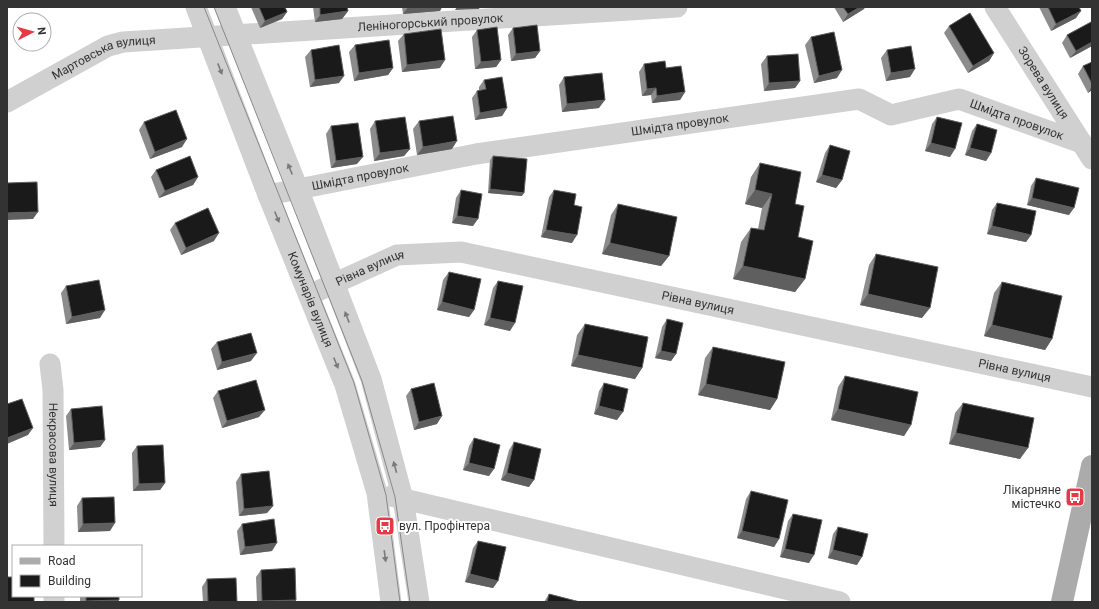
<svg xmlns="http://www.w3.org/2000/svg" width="1099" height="609" font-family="Roboto,sans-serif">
	<rect width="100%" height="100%" fill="#fff"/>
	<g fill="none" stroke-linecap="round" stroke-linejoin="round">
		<!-- minor -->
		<g stroke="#d0d0d0" stroke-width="21">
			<path id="s1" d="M196,7L268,195L345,385L377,493L391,602"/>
			<path d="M225,7L298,189L371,379L403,499L419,602"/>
			<path id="s2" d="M995,7L1092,159"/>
			<path id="s3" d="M7,102L108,46L123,42L677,7"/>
			<path id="s4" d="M268,195L476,154L859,99L891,115L959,99L1082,143"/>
			<path id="s5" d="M309,295L397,255L461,252L1092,387"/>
			<path id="s6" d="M50,364L53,390L54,546"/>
			<path d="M391,496L840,602"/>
			<path d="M54,596V602"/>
		</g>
		<!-- major -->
		<path stroke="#ababab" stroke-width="22" d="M1062,602L1092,466"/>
		<!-- tram -->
		<path stroke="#888" stroke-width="1" d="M204,7L354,383L386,495L400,602
			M214,7L362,381L395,497L410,602"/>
	</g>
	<!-- wall -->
	<path fill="#8c8c8c" d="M251,7H285L287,12L282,19L260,28Z
		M313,7H347L348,11L342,19L315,22Z
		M402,7H442L440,11L403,14Z
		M834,7H865L864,9L843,22Z
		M1039,7H1079L1076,18L1051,31Z
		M1092,24V46L1070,58L1062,43L1067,35Z
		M949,26L994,53L989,61L968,73L944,33Z
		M513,28L540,51L535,58L511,61L508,35Z
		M477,30L501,60L496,67L475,69L472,37Z
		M404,34L440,68L402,72L398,41Z
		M811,37L837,78L814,83L805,45Z
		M355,45L393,68L388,75L354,81L349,52Z
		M311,50L339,83L310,87L305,57Z
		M887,50L910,77L886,81L881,58Z
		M767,56L800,81L795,88L764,91L761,64Z
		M1092,62V90L1088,93L1078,74L1083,66Z
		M644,64L666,68L685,92L680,100L652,103L651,95L642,96L639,72Z
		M564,77L599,108L562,112L559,85Z
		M484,80L507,108L502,116L475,120L472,98L477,91L479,90V87Z
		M937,117L950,157L925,151L932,124Z
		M375,121L410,149L404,156L374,161L370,129Z
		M419,121L452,149L417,155L413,129Z
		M144,122L182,147L150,159L139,130Z
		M977,124L991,153L986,161L965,155L972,131Z
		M331,126L357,164L331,168L326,134Z
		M830,145L842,180L836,188L816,182L825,153Z
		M493,156L522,196L488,193L490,160Z
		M760,163L795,204L798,237L805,279L795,292L733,279L741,242L751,228L758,229L762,208L745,204L751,177Z
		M156,170L198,177L193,185L159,198L151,177Z
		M1036,178L1069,215L1027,205L1031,186Z
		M461,190L473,226L452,223L456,198Z
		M554,190L574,205L572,243L541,237L549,197Z
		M997,203L1031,235L1026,242L987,234L992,210Z
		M618,204L669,256L661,266L602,254L611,215Z
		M175,223L214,241L181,255L170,230Z
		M876,254L922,318L860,305L869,265Z
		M449,272L474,310L469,317L437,310L443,280Z
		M498,281L510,331L484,325L493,288Z
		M1002,282L1052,339L1045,350L984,336L994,293Z
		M66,286L100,318L66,324L61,293Z
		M667,319L676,354L671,361L655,358L662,327Z
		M585,324L642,368L635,379L571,366L577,335Z
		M217,342L251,361L217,370L211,349Z
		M713,347L777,399L770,410L698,395L705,358Z
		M845,376L911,425L904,436L831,420L838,387Z
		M604,383L617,420L594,414L599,391Z
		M411,389L437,424L414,430L406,396Z
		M218,391L259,417L222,428L213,398Z
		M963,403L1020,459L949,444L955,413Z
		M71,409L105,440L100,447L69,450L66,416Z
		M474,438L489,476L463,470L469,446Z
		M514,442L529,487L501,480L509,450Z
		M137,446L165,483L160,490L133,491L132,453Z
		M241,474L273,506L267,513L239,516L236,482Z
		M751,491L779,539L774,547L737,538L746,499Z
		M82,498L110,531L78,532L77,506Z
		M793,514L809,563L780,557L788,521Z
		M242,524L272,551L240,555L237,531Z
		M838,527L857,565L828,558L833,534Z
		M478,541L498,581L493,588L465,582L473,548Z
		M261,570L296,600L295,602H257L256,577Z
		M207,579L237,602H203L202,587Z
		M549,594L580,602H544Z
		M80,596H119L118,602H80Z"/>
	<!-- shaded-wall -->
	<path fill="#5f5f5f" d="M408,7H442L440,11L403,14Z
		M457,7H480L479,9L455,10Z
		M860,7H865L864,9L843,22L848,14Z
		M348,11L342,19L315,22L320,15Z
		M1081,11L1076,18L1051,31L1056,24Z
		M287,12L282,19L260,28L265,21Z
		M1092,42V46L1070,58L1076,51Z
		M540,51L535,58L511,61L516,54Z
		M994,53L989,61L968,73L973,66Z
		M445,60L440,68L402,72L407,65Z
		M501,60L496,67L475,69L481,62Z
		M393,68L388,75L354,81L359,73Z
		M915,69L910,77L886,81L891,73Z
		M842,70L837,78L814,83L819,76Z
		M344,76L339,83L310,87L315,80Z
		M800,81L795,88L764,91L769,83Z
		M1092,86V90L1088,93Z
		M656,88L651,95L642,96L647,89Z
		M685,92L680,100L652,103L657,96Z
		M605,100L599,108L562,112L567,104Z
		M507,108L502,116L475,120L480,113Z
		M187,139L182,147L150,159L155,152Z
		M457,141L452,149L417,155L423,147Z
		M931,143L955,149L950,157L925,151Z
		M970,148L991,153L986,161L965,155Z
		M410,149L404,156L374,161L380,153Z
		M363,157L357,164L331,168L336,161Z
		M822,175L842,180L836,188L816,182Z
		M198,177L193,185L159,198L165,191Z
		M490,189L524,193L522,196L488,193Z
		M755,190L772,194L762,208L745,204Z
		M1032,198L1074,208L1069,215L1027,205Z
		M38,212L33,219L7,220V213Z
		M457,216L478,219L473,226L452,223Z
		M992,226L1031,235L1026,242L987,234Z
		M546,230L577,235L572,243L541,237Z
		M219,233L214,241L181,255L186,248Z
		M610,243L669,256L661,266L602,254Z
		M743,266L805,279L795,292L733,279Z
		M868,294L930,308L922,318L860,305Z
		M442,302L474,310L469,317L437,310Z
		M105,310L100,318L66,324L72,317Z
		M490,318L515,323L510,331L484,325Z
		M992,325L1052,339L1045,350L984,336Z
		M661,351L676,354L671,361L655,358Z
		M257,353L251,361L217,370L222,362Z
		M578,355L642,368L635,379L571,366Z
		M706,384L777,399L770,410L698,395Z
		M599,406L623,412L617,420L594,414Z
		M838,409L911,425L904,436L831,420Z
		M265,410L259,417L222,428L227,421Z
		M442,416L437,424L414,430L419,422Z
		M33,428L28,435L7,444V438Z
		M956,433L1028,448L1020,459L949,444Z
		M105,440L100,447L69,450L74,443Z
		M469,463L494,469L489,476L463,470Z
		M507,473L534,480L529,487L501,480Z
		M165,483L160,490L133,491L139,484Z
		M273,506L267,513L239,516L244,509Z
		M115,523L110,531L78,532L83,524Z
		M742,531L779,539L774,547L737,538Z
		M277,543L272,551L240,555L245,547Z
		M785,549L814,555L809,563L780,557Z
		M833,550L862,557L857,565L828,558Z
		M470,574L498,581L493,588L465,582Z
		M119,600L118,602H86V601Z
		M296,600L295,602H261L262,601Z"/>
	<!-- building -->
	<path fill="#1a1a1a" stroke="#5f5f5f" d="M259,7H285L287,12L265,21Z
		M320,7H347L348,11L320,15Z
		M843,7H860L848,14Z
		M1048,7H1079L1081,11L1056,24Z
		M970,13L994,53L973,66L949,26Z
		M1091,22L1092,24V42L1076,51L1067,35Z
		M537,25L540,51L516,54L513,28Z
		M497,27L501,60L481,62L477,30Z
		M441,29L445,60L407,65L404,34Z
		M834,32L842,70L819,76L811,37Z
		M389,40L393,68L359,73L355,45Z
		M339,45L344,76L315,80L311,50Z
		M911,46L915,69L891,73L887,50Z
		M798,54L800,81L769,83L767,56Z
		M665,61L666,68L681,66L685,92L657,96L656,88L647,89L644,64Z
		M1092,62V84L1083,66Z
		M602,73L605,100L567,104L564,77Z
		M502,77L507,108L480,113L477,91L486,89L484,80Z
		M176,110L187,139L155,152L144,122Z
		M453,116L457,141L423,147L419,121Z
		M405,117L410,149L380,153L375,121Z
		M937,117L962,123L955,149L931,143Z
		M358,123L363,157L336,161L331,126Z
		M977,124L997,130L991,153L970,148Z
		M830,145L850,151L842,180L822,175Z
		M190,156L198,177L165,191L156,170Z
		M493,156L527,159L524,193L490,189Z
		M760,163L801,172L795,204L804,206L798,237L813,241L805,279L743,266L751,228L764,230L772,194L755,190Z
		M1036,178L1079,188L1074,208L1032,198Z
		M37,182L38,212L7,213V183Z
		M461,190L482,194L478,219L457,216Z
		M554,190L576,194L574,205L582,207L577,235L546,230Z
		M997,203L1036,211L1031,235L992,226Z
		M618,204L677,217L669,256L610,243Z
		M208,208L219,233L186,248L175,223Z
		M876,254L938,267L930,308L868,294Z
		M449,272L481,279L474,310L442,302Z
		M99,280L105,310L72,317L66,286Z
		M498,281L523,286L515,323L490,318Z
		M1002,282L1062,296L1052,339L992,325Z
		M667,319L683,323L676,354L661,351Z
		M585,324L648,337L642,368L578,355Z
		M251,333L257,353L222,362L217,342Z
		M713,347L785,362L777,399L706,384Z
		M845,376L918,392L911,425L838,409Z
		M256,380L265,410L227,421L218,391Z
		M434,383L442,416L419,422L411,389Z
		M604,383L628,389L623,412L599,406Z
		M22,399L33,428L7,438V404Z
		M963,403L1034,418L1028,448L956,433Z
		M102,406L105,440L74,443L71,409Z
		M474,438L500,445L494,469L469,463Z
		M514,442L541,449L534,480L507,473Z
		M163,445L165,483L139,484L137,446Z
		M269,471L273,506L244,509L241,474Z
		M751,491L788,500L779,539L742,531Z
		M114,497L115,523L83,524L82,498Z
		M793,514L822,520L814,555L785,549Z
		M274,519L277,543L245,547L242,524Z
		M838,527L868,534L862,557L833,550Z
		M478,541L506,547L498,581L470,574Z
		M295,568L296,600L262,601L261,570Z
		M7,577H13V596H34V602H7Z
		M236,578L237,602H208L207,579Z
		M549,594L580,602H547Z
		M86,596H119V600L86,601Z"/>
	<!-- one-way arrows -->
	<defs><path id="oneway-solid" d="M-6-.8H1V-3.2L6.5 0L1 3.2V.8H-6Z"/></defs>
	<g fill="#7a7a7a">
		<use href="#oneway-solid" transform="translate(220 69) rotate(69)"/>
		<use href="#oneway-solid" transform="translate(290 169) rotate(-112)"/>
		<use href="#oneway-solid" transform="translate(277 217) rotate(68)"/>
		<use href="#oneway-solid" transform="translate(347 317) rotate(-111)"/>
		<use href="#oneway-solid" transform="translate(336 363) rotate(68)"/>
		<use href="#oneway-solid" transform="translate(395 467) rotate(-105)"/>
		<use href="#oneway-solid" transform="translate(385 556) rotate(82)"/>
	</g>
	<!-- icons -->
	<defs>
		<symbol id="bus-square" viewBox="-11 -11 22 22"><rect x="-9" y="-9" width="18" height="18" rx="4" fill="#e63946" stroke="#fff"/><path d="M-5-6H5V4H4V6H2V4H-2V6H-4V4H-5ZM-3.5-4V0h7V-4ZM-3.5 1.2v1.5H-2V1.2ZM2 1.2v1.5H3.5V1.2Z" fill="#fff"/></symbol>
	</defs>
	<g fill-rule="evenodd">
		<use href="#bus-square" x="1064" y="486" width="22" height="22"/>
		<use href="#bus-square" x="374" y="515" width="22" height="22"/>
	</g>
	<g text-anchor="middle" stroke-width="4" stroke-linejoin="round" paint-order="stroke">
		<!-- street labels -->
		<g font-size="12" fill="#333" stroke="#fff">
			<text dy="4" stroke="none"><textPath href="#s3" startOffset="439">Леніногорський провулок</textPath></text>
			<text dy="4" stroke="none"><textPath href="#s3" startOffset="108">Мартовська вулиця</textPath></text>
			<text dy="4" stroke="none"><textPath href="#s2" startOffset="90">Зорева вулиця</textPath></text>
			<text dy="4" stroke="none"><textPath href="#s4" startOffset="766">Шмідта провулок</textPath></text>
			<text dy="4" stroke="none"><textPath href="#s4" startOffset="418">Шмідта провулок</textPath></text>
			<text dy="4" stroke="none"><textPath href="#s4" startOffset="94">Шмідта провулок</textPath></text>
			<text dy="4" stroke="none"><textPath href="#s5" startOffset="67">Рівна вулиця</textPath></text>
			<text dy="4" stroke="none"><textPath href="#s1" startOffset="314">Комунарів вулиця</textPath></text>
			<text dy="4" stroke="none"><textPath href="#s5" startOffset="403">Рівна вулиця</textPath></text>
			<text dy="4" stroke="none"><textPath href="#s5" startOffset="727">Рівна вулиця</textPath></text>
			<text dy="4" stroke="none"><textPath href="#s6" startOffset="91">Некрасова вулиця</textPath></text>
		</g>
		<!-- poi labels -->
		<g font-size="12" fill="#333" stroke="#fff" text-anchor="end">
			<text x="1061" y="494">Лікарняне<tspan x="1061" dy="14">містечко</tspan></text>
			<text x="399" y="530" text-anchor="start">вул. Профінтера</text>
		</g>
	</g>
	<!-- border -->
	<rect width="1099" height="609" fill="none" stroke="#333333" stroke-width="16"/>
	<!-- legend -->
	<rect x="12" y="545" width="130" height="52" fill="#ffffff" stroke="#adadad"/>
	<rect x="20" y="558" width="20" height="6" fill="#ababab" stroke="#adadad"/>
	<text x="48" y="565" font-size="12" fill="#333333">Road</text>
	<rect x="20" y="575" width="20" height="12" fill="#1a1a1a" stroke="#adadad"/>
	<text x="48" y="585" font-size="12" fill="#333333">Building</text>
	<!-- north arrow -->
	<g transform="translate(32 32) rotate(84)"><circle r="19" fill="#ffffff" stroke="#adadad"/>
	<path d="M0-3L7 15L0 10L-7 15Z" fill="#e63946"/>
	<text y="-6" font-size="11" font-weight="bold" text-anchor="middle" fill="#333333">N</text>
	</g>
</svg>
